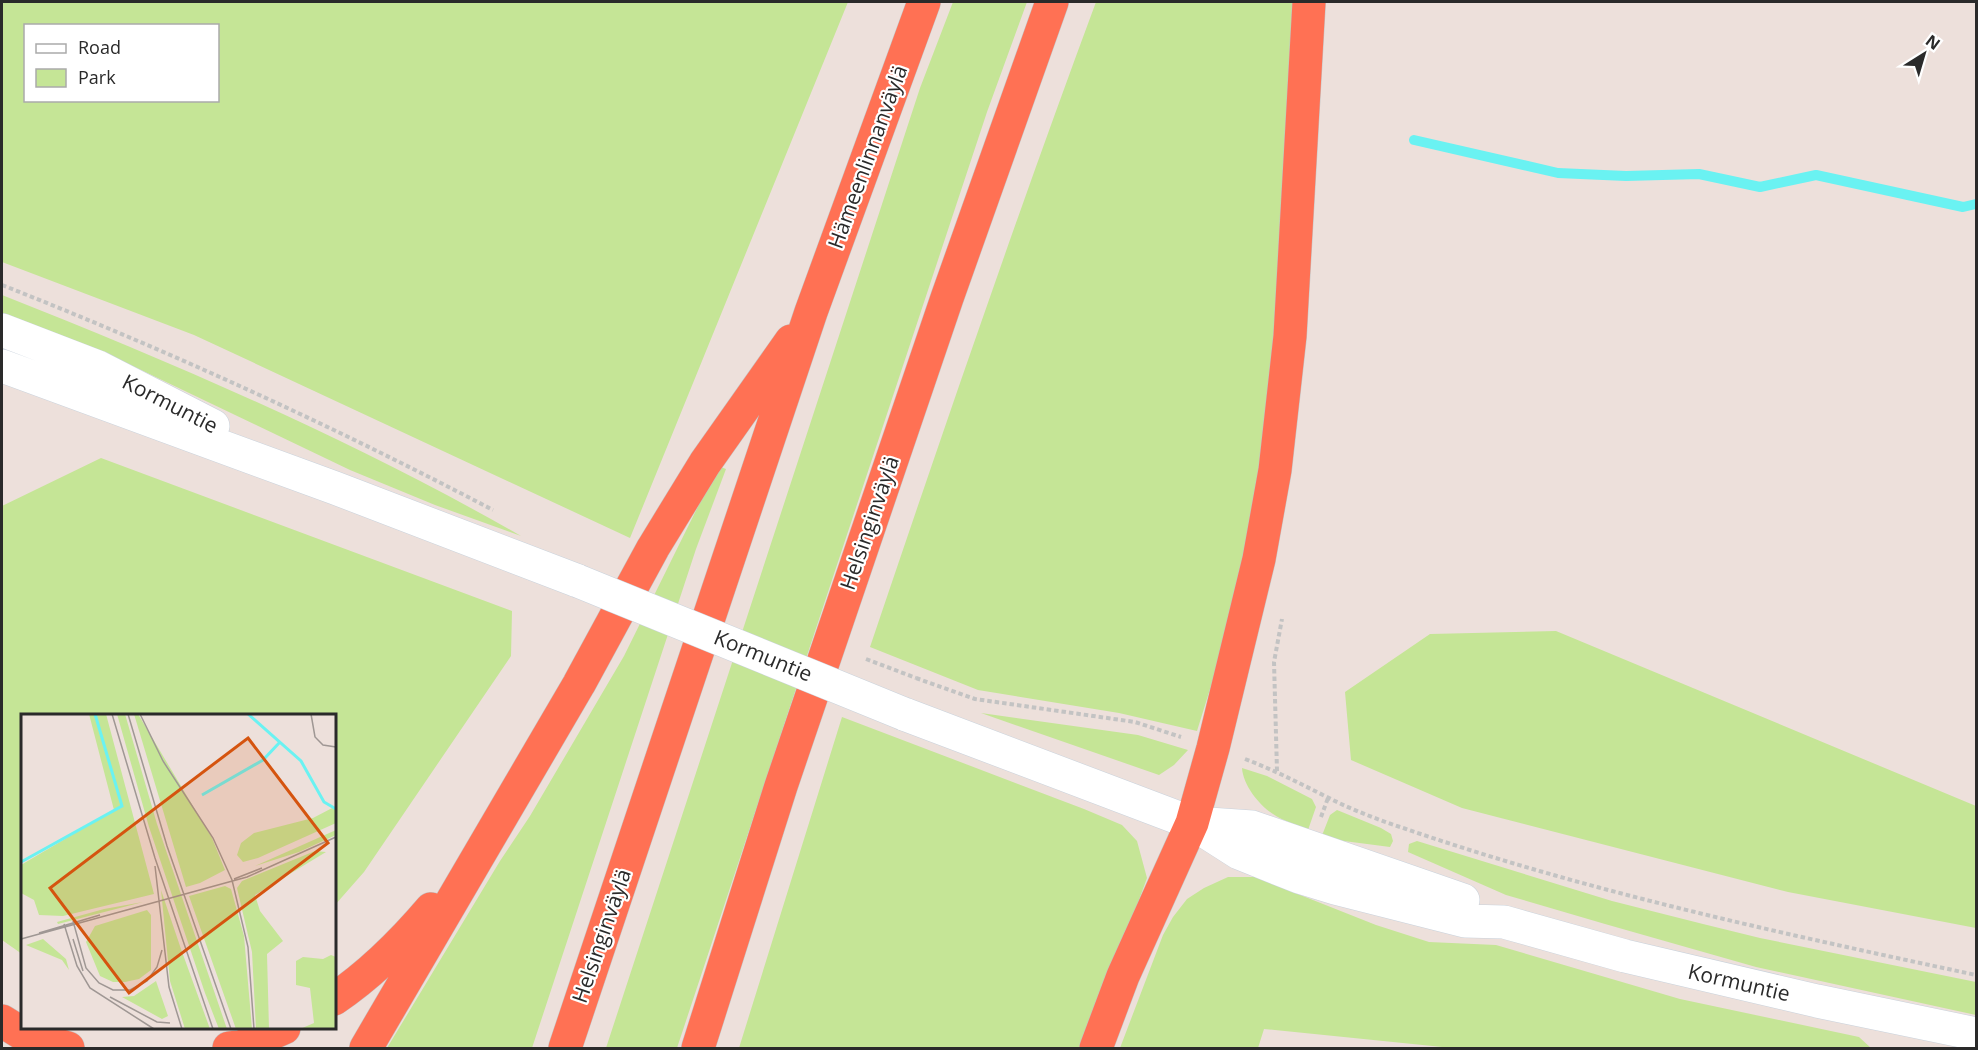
<svg xmlns="http://www.w3.org/2000/svg" width="1978" height="1050" font-family="'Open Sans',sans-serif">
	<rect width="100%" height="100%" fill="#ede0db"/>
	<!-- green -->
	<path fill="#c5e596" fill-rule="evenodd" d="M2,2H848L630,538L194,335L2,262ZM26,26H218V100H26Z
		M953,2H1027L987,112L677,1048H606L920,88Z
		M1096,2H1295L1278,284L1264,460L1237,602L1197,731L1119,713L978,690L870,647C943,431 1017,215 1096,2Z
		M2,295C179,365 355,441 521,536L435,505L350,470L118,359L2,316Z
		M101,458L512,611L511,656L364,872L335,905L334,716H22V954L2,940V506Z
		M718,466L726,469L696,549L532,1048H387L500,861L530,816L624,656Z
		M1556,631L1976,806V928L1788,892L1462,808L1351,760L1345,692L1430,634Z
		M981,713L1138,735L1188,750L1174,765L1159,775Z
		M842,717L1084,809L1122,825L1137,841L1147,878L1085,1048H739Z
		M1242,768L1267,776L1312,799L1316,807L1308,830C1297,825 1283,821 1273,814C1259,805 1243,785 1242,768Z
		M1337,810L1381,828L1391,834L1393,841L1390,847L1321,838L1330,815Z
		M1417,841L1612,901L1703,924L1760,938L1976,982V1015L1756,967L1605,924L1506,895L1408,852L1409,844Z
		M1228,877H1255L1376,925L1429,942L1496,945L1680,999L1859,1037L1871,1048H1452L1264,1029L1258,1048H1120L1163,935L1173,917L1187,899L1204,888Z"/>
	<g fill="none" stroke-linecap="round" stroke-linejoin="round">
		<!-- stream -->
		<path stroke="#6af2f2" stroke-width="10" d="M1414,140L1558,173L1626,176L1699,174L1760,187L1816,175L1963,207L1976,204"/>
		<defs>
			<path id="tertiary" d="M2,330L98,367L213,426
				M2,366L335,488L578,581
				M904,714L1192,823L1239,853L1299,877L1335,888L1465,921L1504,922L1625,956L1817,1001L1976,1034
				M1194,823L1252,827L1463,900"/>
			<path id="motorway" d="M334,999C371,974 402,943 431,909
				M2,1021L23,1034L68,1048
				M229,1048L243,1046L284,1028
				M366,1048L579,684L653,548L705,463L791,341
				M565,1048L811,312L924,2
				M698,1048L781,786L947,298L1052,2
				M1096,1048L1123,976L1192,823L1213,748L1259,559L1275,470L1290,336L1309,2"/>
		</defs>
		<!-- tertiary casing -->
		<use href="#tertiary" stroke="#c9d2dc" stroke-width="34"/>
		<!-- motorway casing -->
		<use href="#motorway" stroke="#c3c3c3" stroke-width="34"/>
		<!-- path -->
		<path stroke="#c3c3c3" stroke-width="4" stroke-dasharray="4.5 3" stroke-linecap="butt" d="M2,285C169,351 333,426 493,510
			M916,678L975,699L1135,722L1181,737
			M1245,759C1274,770 1299,783 1327,797C1352,810 1379,820 1406,829C1592,893 1785,934 1976,975
			M1277,771L1274,662L1282,619
			M1321,817L1328,798"/>
		<!-- tertiary -->
		<use href="#tertiary" stroke="#fff" stroke-width="33"/>
		<!-- motorway -->
		<use href="#motorway" stroke="#ff7154" stroke-width="33"/>
		<defs>
			<path id="tertiary-bridge" d="M578,581L904,714"/>
		</defs>
		<!-- tertiary-bridge casing -->
		<use href="#tertiary-bridge" stroke="#c9d2dc" stroke-width="34" stroke-linecap="butt"/>
		<!-- path-bridge -->
		<path stroke="#c3c3c3" stroke-width="4" stroke-dasharray="4.5 3" stroke-linecap="butt" d="M866,659L916,678"/>
		<!-- tertiary-bridge -->
		<use href="#tertiary-bridge" stroke="#fff" stroke-width="33"/>
	</g>
	<g text-anchor="middle" stroke-width="4.5" stroke-linejoin="round" paint-order="stroke">
		<!-- street labels -->
		<g font-size="21" fill="#2a2a2a" stroke="#fff">
			<text transform="translate(868 157) rotate(-70)" y="7">Hämeenlinnanväylä</text>
			<text transform="translate(170 404) rotate(27)" y="7">Kormuntie</text>
			<text transform="translate(870 523) rotate(-71)" y="7">Helsinginväylä</text>
			<text transform="translate(763 656) rotate(22)" y="7">Kormuntie</text>
			<text transform="translate(602 936) rotate(-71)" y="7">Helsinginväylä</text>
			<text transform="translate(1739 983) rotate(13)" y="7">Kormuntie</text>
		</g>
	</g>
	<!-- overview -->
	<g transform="translate(21 714)">
		<rect width="315" height="315" fill="#ede0db"/>
		<path d="M68,0H85L133,180L42,202L18,201L13,186L0,179V151L93,96ZM96,0H104L136,110L206,315H198L184,279L128,113ZM113,0H117L191,124L204,156L179,169L165,173ZM315,92V109L237,144L222,148L216,141L220,129L233,119L292,104ZM315,116V121L278,138L234,152ZM294,137L305,138L234,181L239,197L262,227L246,240L248,315H235L231,238L216,174L221,167ZM204,172L210,175L223,222L231,315H215L168,182ZM140,176L160,235L189,315H164L149,267ZM122,188L37,210L36,208L83,195ZM126,196L130,201V256L118,265L104,268H92L79,262L65,228L74,212ZM22,225L45,245L48,256L41,246L5,231ZM310,241L315,243V315H279L293,309L289,274L275,271V247L282,243L302,245ZM135,267L147,302L141,305L101,283L113,282Z" fill="#c5e596"/>
		<path fill="none" stroke="#6af2f2" stroke-width="3" d="M227,0L280,47L303,88L315,95M181,81L242,46L259,28M0,148L101,92L74,0"/>
		<path fill="none" stroke="#9f9794" stroke-width="1.5" d="M91,0L134,144L192,315M107,0L146,132L210,315M119,0L142,47L192,124L211,166L227,233L233,315M290,0L294,23L302,31L315,33M134,152L148,273L161,315M213,165L241,154M52,207L65,254L78,269L92,276H109L126,267L136,253L141,236M43,210L56,252L69,274L133,315M18,219L79,201M0,225L226,163L315,123M52,225L62,257M89,283L136,308L149,309"/>
		<path fill="#d5540f" fill-opacity="0.15" stroke="#d5540f" stroke-width="3" d="M227,24L307,129L108,279L29,174Z"/>
		<rect width="315" height="315" fill="none" stroke="#2a2a2a" stroke-width="3"/>
	</g>
	<!-- border -->
	<rect width="1978" height="1050" fill="none" stroke="#2a2a2a" stroke-width="6"/>
	<!-- legend -->
	<rect x="24" y="24" width="195" height="78" fill="#ffffff" stroke="#aaaaaa" stroke-width="1.5"/>
	<rect x="36" y="44" width="30" height="9" fill="#ffffff" stroke="#aaaaaa" stroke-width="1.5"/>
	<text x="78" y="54" font-size="18" fill="#2a2a2a">Road</text>
	<rect x="36" y="69" width="30" height="18" fill="#c5e596" stroke="#aaaaaa" stroke-width="1.5"/>
	<text x="78" y="84" font-size="18" fill="#2a2a2a">Park</text>
	<!-- north arrow -->
	<g transform="translate(1924 54) rotate(37)" stroke="#ffffff" stroke-width="4.5" paint-order="stroke">
	<path d="M0-4.5L10 22L0 15L-10 22Z" fill="#2a2a2a"/>
	<text y="-9" font-size="16" font-weight="bold" text-anchor="middle" fill="#2a2a2a">N</text>
	</g>
</svg>
